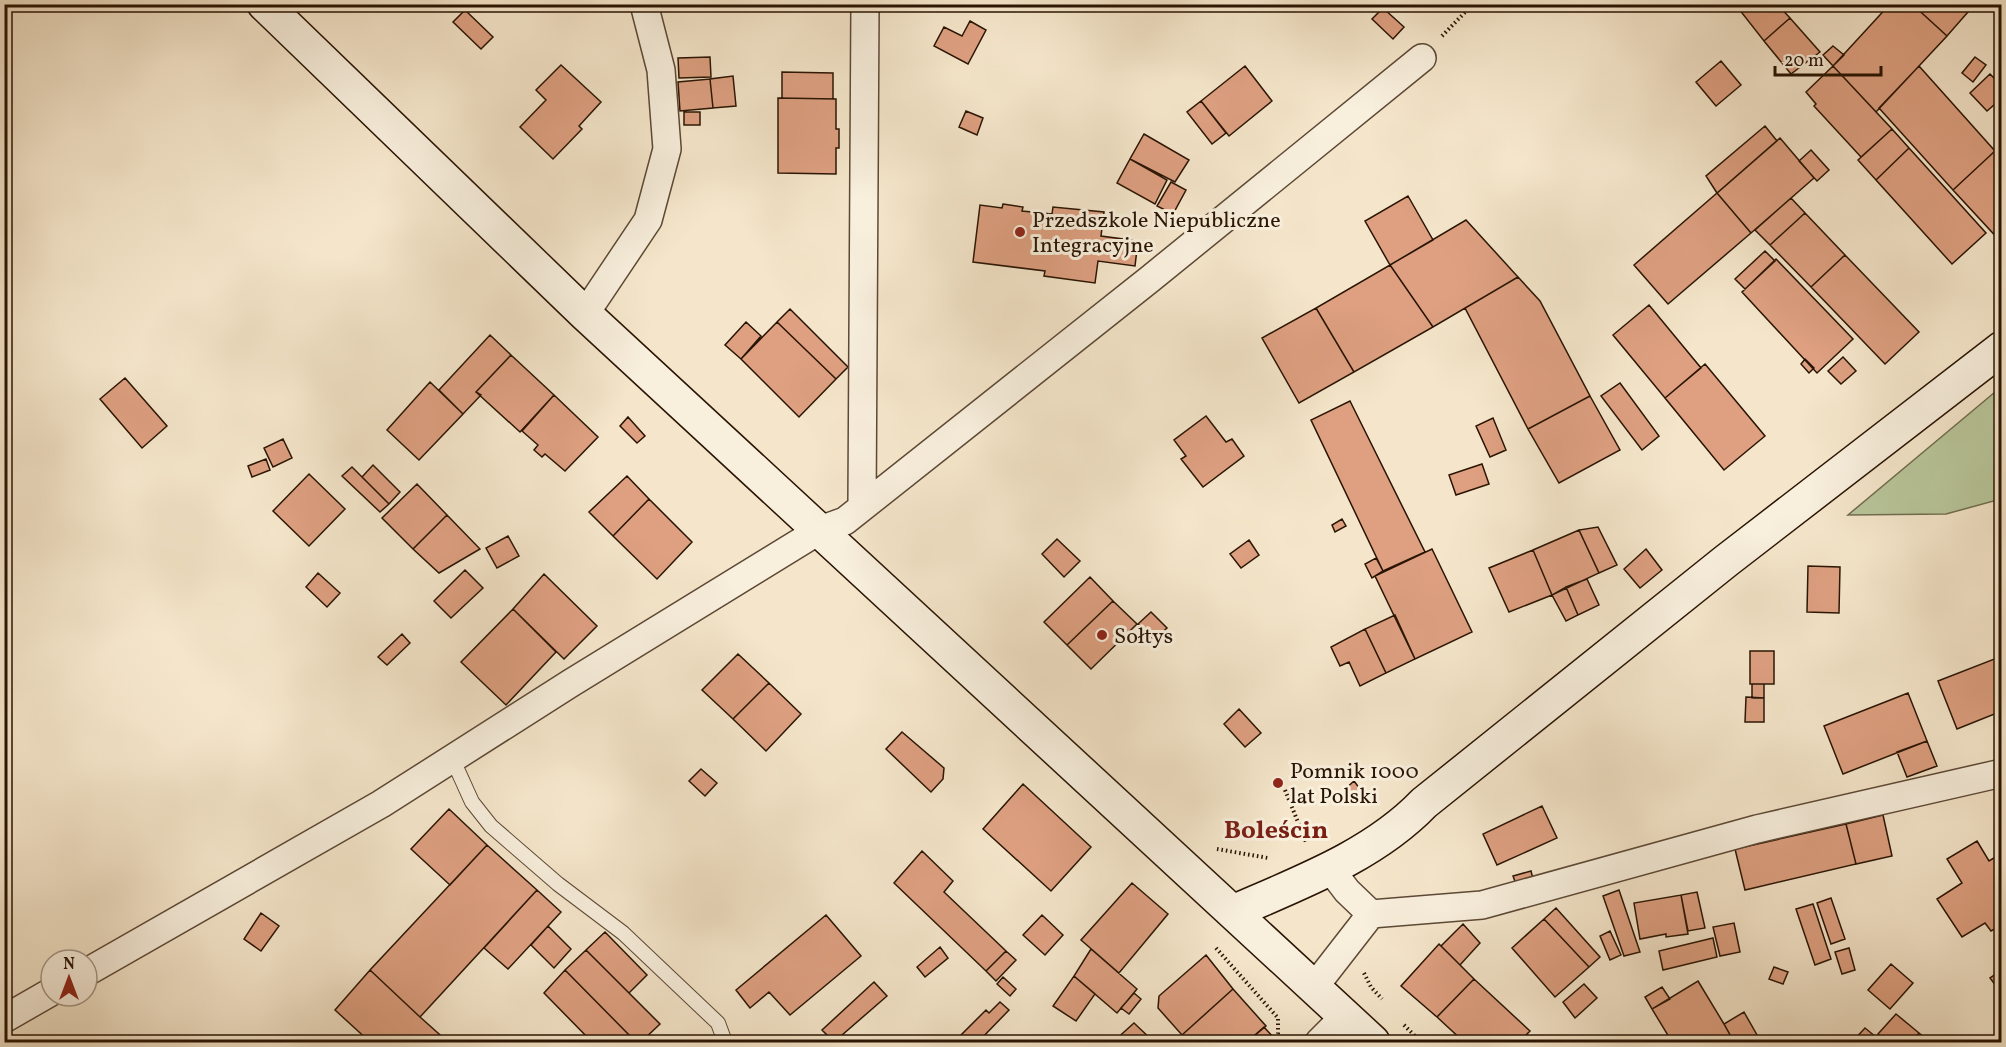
<svg xmlns="http://www.w3.org/2000/svg" width="2006" height="1047" font-family="Vollkorn,serif">
	<rect width="100%" height="100%" fill="#f5e6cb"/>
	<filter id="stains"><feTurbulence type="fractalNoise" baseFrequency=".00333" numOctaves="4"/><feColorMatrix values="0 0 0 0 .2 0 0 0 0 .09 0 0 0 0 .02 0 0 0 .5 -.17"/></filter>
	<radialGradient id="worn" r=".72"><stop offset=".6" stop-color="#630" stop-opacity="0"/><stop offset="1" stop-color="#630" stop-opacity=".3"/></radialGradient>
	<!-- green -->
	<path fill="#b8c69a" stroke="#706d4e" stroke-width="1.5" d="M2001,387V499L1946,514L1848,515Z"/>
	<!-- building -->
	<path fill="#dea081" stroke="#291403" stroke-width="1.5" d="M1735,4H1777L1790,18L1764,41Z
		M1890,4H1912L1947,36L1876,112L1833,66Z
		M1912,4H1975L1947,36Z
		M1383,8L1404,27L1393,39L1372,19Z
		M465,10L493,37L481,49L453,22Z
		M1790,18L1820,52L1791,74L1764,41Z
		M970,21L986,30L968,64L934,46L944,27L962,36Z
		M1833,46L1844,55L1833,66L1823,55Z
		M710,57L711,77L679,78L678,58Z
		M1975,57L1986,65L1973,82L1962,73Z
		M1721,61L1741,85L1716,106L1696,82Z
		M561,65L601,102L579,126L582,129L553,159L520,127L546,100L536,90Z
		M1245,66L1272,101L1229,136L1201,101Z
		M1833,66L1892,129L1861,157L1814,106L1816,104L1806,92Z
		M1919,66L1995,151L1953,190L1879,108Z
		M782,72L833,73V99L782,98Z
		M1990,74L2002,86V98L1987,111L1970,93Z
		M733,76L736,106L713,108L710,79Z
		M710,79L713,108L680,111L678,82Z
		M778,98L836,99V129H839V148H836V174L778,173Z
		M1201,101L1226,133L1212,144L1187,112Z
		M966,111L983,118L977,135L959,127Z
		M684,112H700V125H684Z
		M1765,126L1777,141L1717,193L1706,176Z
		M1892,129L1909,148L1876,180L1858,160Z
		M1144,134L1189,160L1175,182L1130,159Z
		M1780,138L1814,178L1751,233L1717,193Z
		M1909,148L1986,233L1952,264L1876,180Z
		M1811,150L1829,170L1817,181L1799,161Z
		M1995,151L2002,158V243L1953,190Z
		M1130,159L1167,180L1155,204L1117,183Z
		M1171,182L1186,190L1173,214L1157,206Z
		M1717,193L1751,233L1668,304L1634,265Z
		M1408,196L1433,240L1390,265L1365,221Z
		M1791,198L1805,213L1770,245L1755,230Z
		M1003,204L1023,207L1022,211L1052,214L1053,207L1104,212L1101,236L1138,241L1135,266L1098,261L1095,283L1044,276L1045,271L973,262L980,205L1002,208Z
		M1805,213L1845,255L1811,287L1770,245Z
		M1466,220L1518,277L1433,327L1390,265Z
		M1765,251L1775,261L1745,289L1735,279Z
		M1845,255L1919,332L1885,364L1811,287Z
		M1776,259L1853,339L1817,373L1742,292Z
		M1390,265L1433,327L1354,372L1316,308Z
		M1518,277L1540,301L1590,396L1528,429L1465,308Z
		M1649,305L1701,368L1665,398L1613,335Z
		M1316,308L1354,372L1299,403L1262,338Z
		M790,309L848,367L836,379L777,322Z
		M746,322L761,336L741,359L725,345Z
		M777,322L836,379L799,417L741,359Z
		M490,335L511,355L476,392L481,395L463,414L439,390Z
		M511,355L554,395L520,432L476,392Z
		M1843,357L1856,371L1841,384L1828,371Z
		M1805,359L1814,368L1809,373L1801,364Z
		M1705,364L1765,436L1724,470L1665,398Z
		M125,378L167,426L142,448L100,399Z
		M430,382L463,414L419,460L387,430Z
		M1620,383L1659,436L1642,450L1601,396Z
		M554,395L598,437L565,471L545,454L542,457L534,450L538,445L522,431Z
		M1590,396L1620,450L1559,483L1528,429Z
		M1350,401L1425,552L1383,571L1311,420Z
		M1206,416L1226,442L1232,439L1244,456L1203,487L1181,459L1186,456L1174,440Z
		M628,417L645,436L637,443L620,426Z
		M1493,418L1506,450L1490,457L1476,426Z
		M283,439L292,458L273,467L264,448Z
		M266,459L270,470L252,477L248,466Z
		M1482,464L1489,484L1456,495L1449,475Z
		M373,465L400,492L389,504L362,477Z
		M352,467L389,504L380,512L342,476Z
		M309,474L345,509L309,546L273,511Z
		M627,476L649,499L613,536L589,512Z
		M417,484L447,515L413,549L382,518Z
		M649,499L692,542L657,579L613,536Z
		M447,515L480,549L439,573L413,549Z
		M1342,519L1346,526L1335,532L1332,525Z
		M1598,527L1617,565L1599,573L1579,530Z
		M1579,530L1599,573L1552,595L1533,550Z
		M508,536L519,556L497,568L486,548Z
		M1057,539L1080,561L1064,577L1042,554Z
		M1249,540L1259,555L1241,568L1230,554Z
		M1432,549L1472,632L1415,659L1375,576Z
		M1646,549L1662,570L1640,588L1624,569Z
		M1533,550L1552,595L1509,612L1489,568Z
		M1376,558L1383,571L1372,578L1365,564Z
		M1808,566L1840,567L1839,613L1807,612Z
		M465,570L483,588L451,618L434,601Z
		M318,573L340,593L327,607L306,587Z
		M544,574L597,626L564,659L513,609Z
		M1090,577L1113,601L1067,645L1044,622Z
		M1587,579L1599,605L1578,615L1566,587Z
		M1566,587L1578,615L1566,621L1552,595Z
		M1113,601L1137,624L1091,669L1067,645Z
		M513,609L556,652L506,705L461,662Z
		M1151,612L1167,628L1154,640L1138,624Z
		M1395,615L1415,659L1386,673L1365,629Z
		M1365,629L1386,673L1360,686L1349,662L1340,666L1331,647Z
		M402,634L410,643L387,665L378,657Z
		M1750,651H1774V684H1750Z
		M738,654L769,683L733,719L702,690Z
		M2002,656V711L1957,729L1938,681Z
		M769,683L801,714L766,751L733,719Z
		M1752,684H1764V698H1752Z
		M1908,693L1927,741L1843,774L1824,726Z
		M1746,697L1764,698V722H1745Z
		M1239,709L1261,733L1245,747L1224,724Z
		M902,732L944,768L943,779L931,792L886,749Z
		M1927,741L1937,766L1907,777L1897,752Z
		M701,769L717,783L705,796L689,781Z
		M1354,781L1360,789L1350,797L1344,790Z
		M1023,784L1091,847L1051,891L983,829Z
		M1542,806L1557,838L1497,865L1483,834Z
		M449,809L487,845L450,885L411,849Z
		M1883,815L1892,856L1856,864L1846,824Z
		M1846,824L1856,864L1745,890L1735,849Z
		M1977,841L1989,861L2002,853V925L1991,931L1985,923L1962,937L1937,899L1962,883L1947,859Z
		M487,845L537,890L420,1017L370,970Z
		M922,851L953,881L944,892L1006,951L986,971L894,883Z
		M1531,871L1533,879L1516,884L1513,876Z
		M1132,883L1168,914L1119,973L1081,940Z
		M537,890L561,912L508,969L484,948Z
		M1619,890L1640,952L1624,956L1603,896Z
		M1697,892L1705,928L1688,931L1681,895Z
		M1681,895L1688,934L1666,937V934L1640,939L1634,903Z
		M1831,898L1845,939L1831,944L1817,903Z
		M1813,904L1831,959L1815,965L1796,909Z
		M1556,908L1600,957L1589,967L1544,919Z
		M261,913L279,926L261,951L244,939Z
		M826,915L861,956L790,1015L769,992L750,1008L736,990Z
		M1042,915L1063,935L1045,955L1023,935Z
		M1544,919L1589,967L1555,997L1512,948Z
		M1734,923L1740,952L1720,956L1713,927Z
		M1463,924L1480,943L1460,965L1441,946Z
		M548,926L571,949L554,968L531,945Z
		M1610,931L1621,955L1610,960L1600,936Z
		M605,932L647,975L629,993L586,950Z
		M1713,938L1717,957L1663,970L1659,951Z
		M1439,944L1474,979L1437,1017L1401,986Z
		M940,947L948,958L925,977L917,967Z
		M1849,948L1855,970L1842,974L1835,952Z
		M1091,949L1137,989L1117,1013L1074,976Z
		M586,950L660,1024L641,1042H636L565,970Z
		M1006,951L1016,960L996,981L986,971Z
		M1206,955L1233,989L1182,1035L1158,1008L1159,996Z
		M1891,964L1913,983L1890,1009L1868,990Z
		M1774,967L1788,972L1783,984L1769,979Z
		M370,970L420,1017L448,1042H370L335,1010Z
		M565,970L636,1042H592L544,993Z
		M2002,970V994L1990,978Z
		M1074,976L1095,994L1076,1021L1053,1006Z
		M1003,977L1016,989L1010,996L997,984Z
		M1474,979L1530,1031L1519,1042H1464L1437,1017Z
		M1698,981L1724,1024L1734,1042H1672L1652,1009Z
		M874,982L887,996L834,1042L822,1030Z
		M1584,984L1597,998L1575,1018L1563,1002Z
		M1662,987L1670,999L1652,1009L1645,997Z
		M1233,989L1266,1026L1247,1042H1189L1182,1035Z
		M1134,993L1141,999L1129,1014L1121,1008Z
		M1000,1002L1009,1010L978,1042H961L957,1039L986,1010L989,1013Z
		M1744,1012L1761,1042H1734L1724,1024Z
		M1896,1014L1919,1033L1911,1042H1887L1878,1034Z
		M1134,1023L1154,1042H1113Z
		M1264,1027L1273,1037L1267,1042H1247Z
		M1865,1028L1876,1037L1871,1042H1852Z
		M1919,1033L1930,1042H1911Z"/>
	<g fill="none" stroke-linecap="round" stroke-linejoin="round">
		<defs>
			<path id="lane" d="M453,760L472,802L491,826L558,884L623,933L718,1023L725,1042"/>
			<path id="street" d="M585,314L648,220L667,149L661,70L644,4
				M862,507L865,4
				M1331,870L1347,891L1371,914L1482,905L1757,829L2002,773
				M87,972L381,804L571,683L820,530L845,521L1150,279L1422,58
				M1315,986L1371,914
				M4,1019L51,992
				M1319,1042L1345,1016"/>
			<path id="secondary" d="M264,4L585,314L1373,1042
				M1233,912C1299,883 1373,856 1424,803L1726,561L2002,348"/>
		</defs>
		<!-- lane casing -->
		<use href="#lane" stroke="#5c4835" stroke-width="16"/>
		<!-- street casing -->
		<use href="#street" stroke="#5c4835" stroke-width="30"/>
		<!-- secondary casing -->
		<use href="#secondary" stroke="#291403" stroke-width="36"/>
		<!-- path -->
		<path stroke="#291403" stroke-width="4" stroke-dasharray="1.5 3" stroke-linecap="butt" d="M1442,36L1473,4
			M1285,790L1306,842
			M1217,849L1268,858
			M1216,948L1278,1018V1033L1275,1042
			M1364,973L1371,987L1382,999
			M1404,1025L1421,1042"/>
		<!-- lane -->
		<use href="#lane" stroke="#f8efdd" stroke-width="14"/>
		<!-- street -->
		<use href="#street" stroke="#f8efdd" stroke-width="27"/>
		<!-- secondary -->
		<use href="#secondary" stroke="#f8efdd" stroke-width="33"/>
	</g>
	<!-- markers -->
	<g fill="#8f2418" stroke="#f8efdd" stroke-width="2">
		<circle cx="1020" cy="232" r="6"/>
		<circle cx="1102" cy="635" r="6"/>
		<circle cx="1278" cy="783" r="6"/>
	</g>
	<g text-anchor="middle" stroke-width="6" stroke-linejoin="round" paint-order="stroke">
		<!-- poi labels -->
		<g font-size="22" fill="#291403" stroke="#f8efdd" text-anchor="start">
			<text x="1032" y="227">Przedszkole Niepubliczne<tspan x="1032" dy="25">Integracyjne</tspan></text>
			<text x="1114" y="643">Sołtys</text>
			<text x="1290" y="778">Pomnik 1000<tspan x="1290" dy="25">lat Polski</tspan></text>
		</g>
		<!-- quarter labels -->
		<g font-size="26" font-weight="bold" fill="#7a1f14" stroke="#f8efdd">
			<text x="1276" y="838">Boleścin</text>
		</g>
	</g>
	<!-- margin -->
	<rect width="2006" height="1047" fill="none" stroke="#f5e6cb" stroke-width="24"/>
	<rect x="6" y="6" width="1994" height="1035" fill="none" stroke="#291403" stroke-width="3"/>
	<rect x="12" y="12" width="1982" height="1023" fill="none" stroke="#291403" stroke-width="1.5"/>
	<!-- north arrow -->
	<g transform="translate(69 978)"><circle r="28" fill="#f8efdd" stroke="#a59786" stroke-width="1.5"/>
	<path d="M0-4.5L10 22L0 15L-10 22Z" fill="#8f2418"/>
	<text y="-9" font-size="16" font-weight="bold" text-anchor="middle" fill="#291403">N</text>
	</g>
	<!-- scale -->
	<path d="M1775 66v9h106v-9" fill="none" stroke="#291403" stroke-width="3"/>
	<text x="1784" y="66" font-size="18" fill="#291403" stroke="#f8efdd" stroke-width="4.5" paint-order="stroke">20 m</text>
	<rect width="100%" height="100%" filter="url(#stains)"/>
	<rect width="100%" height="100%" fill="url(#worn)"/>
</svg>
